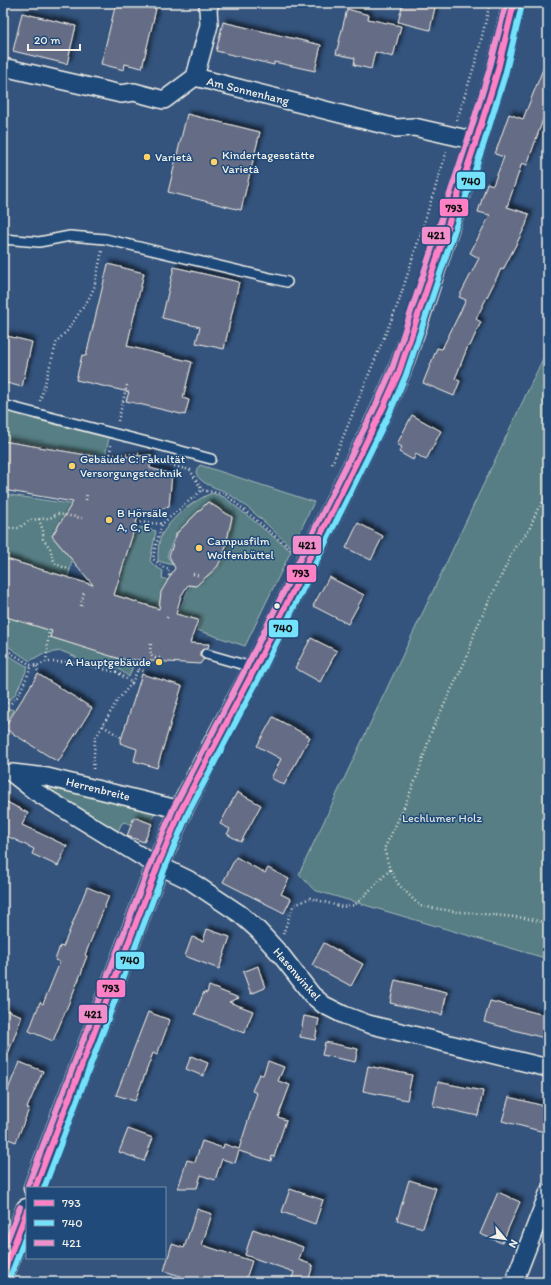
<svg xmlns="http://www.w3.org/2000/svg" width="551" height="1285" font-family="Itim,sans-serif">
	<defs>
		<filter id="shadow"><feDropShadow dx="3.5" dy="-3.5" stdDeviation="2" flood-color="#0009"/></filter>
	</defs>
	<rect width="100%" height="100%" fill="#34547e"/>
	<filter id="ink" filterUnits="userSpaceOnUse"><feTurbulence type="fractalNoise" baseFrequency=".025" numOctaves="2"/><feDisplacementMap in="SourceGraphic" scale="8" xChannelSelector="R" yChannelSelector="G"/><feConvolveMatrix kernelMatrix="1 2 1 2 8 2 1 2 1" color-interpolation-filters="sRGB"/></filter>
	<g filter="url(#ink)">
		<!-- green -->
		<path fill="#567e84" stroke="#a5b8b6" d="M548,348V959L314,890L299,874Z
			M3,409L37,420L109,438L105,456L3,439Z
			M200,465L314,502L292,548C273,530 252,509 229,494C220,488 208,487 200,479C195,474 195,470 200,465Z
			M3,492L10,495L83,506L81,523L60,522L52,536L72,560L68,578L3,558Z
			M212,493L224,497L291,551L245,646L197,630L200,620L178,613L193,579L203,580L218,568L225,555L233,517L232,516L209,502H207L176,533L167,556L173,565L158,561C158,551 158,539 164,531C174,515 195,500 212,493Z
			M135,526L156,531L150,561L155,566L163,571L162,578L168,580L157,608L92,588Z
			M3,616L52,631L51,637L134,663L129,677L119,669L81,661L74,656L61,651L42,654L30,661L3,643Z
			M3,652L28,667L16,693L11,699L3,700Z
			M3,707L14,710L3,726Z
			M52,784L157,806L151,824L134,817L131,825L125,822L122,823L118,831H115L51,790L50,787Z"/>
		<!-- building -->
		<path fill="#656d86" stroke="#f4f1e8" filter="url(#shadow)" d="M116,3H141L140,6L156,9L142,68L125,64L124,70L101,64Z
			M403,3H436L430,30L398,22Z
			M347,9L369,15L368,19L401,26L393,57L375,52L371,69L354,65L355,58L336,54Z
			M22,13L76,26L67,64L13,51Z
			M223,22L321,45L315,71L274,62V65L216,51Z
			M547,59L548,105L527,165L522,163L507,207L529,214L526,225L503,270L501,269L476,319L481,322L470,346H468L455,379L460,381L454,396L423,383L437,348L442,349L466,300L459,297L479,258L470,253L490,215L478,212L487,183L493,185L504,157L495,154L509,114L523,119Z
			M187,114L260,132L241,210L168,192Z
			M108,264L144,273L127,346L192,362L183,398L189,400L185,415L126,401L129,392L76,380L82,355L86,356Z
			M174,267L239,282L224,349L196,343L200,327L162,318Z
			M3,335L32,342L22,387L3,382Z
			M412,415L441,431L426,460L416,454L413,460L399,452L402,447L397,444Z
			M3,441L105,458L151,455L150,468L172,474L169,506L138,517L114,595L159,609L161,592L175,568L169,556L177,533L208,502L232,517L224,554L217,567L196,586L188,585L181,596L176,614L198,620L190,643L209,644L208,648H204L200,652V656L204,659L200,664L120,659L50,637L52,631L3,616V558L93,585L52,536L73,502L3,490Z
			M358,523L383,536L371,560L346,548Z
			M329,577L364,595L348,624L313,606Z
			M311,638L337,651L320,682L295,668Z
			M38,674L92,708L58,762L4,728Z
			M142,674L182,686L157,768L134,761L137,749L120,743Z
			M273,717L310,737L284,785L271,778L281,759L257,746Z
			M237,792L261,805L241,842L227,834L230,829L220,824Z
			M3,800L28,813L22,825L67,846L58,866L32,854L34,849L3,834Z
			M134,817L152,824L144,842L127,836Z
			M236,857L265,873L268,868L289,879L281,894L291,899L284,913L223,882Z
			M87,887L109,896L85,955L87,956L82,969H83L53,1041L29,1031L40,1002L43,1004L60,962L55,960L60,946L63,947Z
			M207,929L230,937L219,969L185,956L192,937L203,941Z
			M324,943L363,964L351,986L312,965Z
			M258,966L265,988L251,994L243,972Z
			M395,980L447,992L442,1015L390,1003Z
			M209,986L239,998L229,1002L253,1011L244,1033L195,1014L204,992L207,993Z
			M490,1001L548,1016V1039L484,1022Z
			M3,1009L22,1016L5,1062H3Z
			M148,1012L170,1020L157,1055L153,1053L135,1101L116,1095Z
			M304,1016L319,1019L315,1040L300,1037Z
			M325,1042L358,1049L355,1062L322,1055Z
			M191,1056L208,1063L203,1076L186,1069Z
			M268,1061L284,1067L278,1081L290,1085L278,1117L286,1120L274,1157L272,1156L271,1161L239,1151L235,1163L222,1159L215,1180L201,1175L197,1188H178L187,1160L195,1162L202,1141L223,1148L224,1144L239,1149L257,1093L252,1091L259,1074L263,1075Z
			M19,1062L43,1071L27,1108L29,1109L16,1142L3,1137V1102Z
			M368,1066L412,1075L407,1100L363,1091Z
			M438,1082L483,1091L478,1116L433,1106Z
			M509,1097L548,1107V1133L502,1121Z
			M128,1129L153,1138L144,1161L119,1152Z
			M409,1180L436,1188L423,1228L397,1220Z
			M290,1189L323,1200L315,1224L282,1212Z
			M498,1192L520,1202L502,1243L480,1234Z
			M197,1209L212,1214L202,1245L252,1261L245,1282H200L164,1271L172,1244L184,1248Z
			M253,1229L303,1247L299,1260L313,1265L308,1282H291L294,1272L245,1255Z"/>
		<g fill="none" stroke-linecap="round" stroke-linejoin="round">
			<defs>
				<path id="lane" d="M3,239L39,242L70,236L105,239L287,282
					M3,405L151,443L211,459
					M206,654L255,668"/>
				<path id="street" d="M3,67L121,94L134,92L164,100L195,77L396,128L414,127L476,141
					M195,77L209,25L208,9L210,3
					M12,773L47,777L181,810
					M13,774L36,792L144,858L189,880L240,914L258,930L281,955L312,995L324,1005L344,1015L368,1024L548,1068
					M514,1282L548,1194"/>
				<path id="secondary" d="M35,1188L158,865L181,810L213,747L255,668L383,408L399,372L419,315L476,141L497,73L514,3
					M3,1274L27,1210"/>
			</defs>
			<!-- lane casing -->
			<use href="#lane" stroke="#f4f1e8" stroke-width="12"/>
			<!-- street casing -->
			<use href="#street" stroke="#f4f1e8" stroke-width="20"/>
			<!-- secondary casing -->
			<use href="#secondary" stroke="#f4f1e8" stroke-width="25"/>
			<!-- path -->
			<path stroke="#f4f1e8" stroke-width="2.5" stroke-dasharray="1 3" stroke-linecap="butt" d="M457,120L477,57L490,3
				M40,401L57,341L67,331L88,300L94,288L102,251
				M118,421L127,385
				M110,455L139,454
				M110,458L111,445
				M151,460L190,470L202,490L225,494L293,551
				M332,464L399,301L447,151
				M86,500L87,493
				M39,519L43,531V539L50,548L53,559L56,564L70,570
				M136,522L162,524L202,490
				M162,525L155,548L153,559L163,567L169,569V575L171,576
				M3,533L10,528H19L30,520L50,518L58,514L82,518
				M193,574L200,576
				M81,606L84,592
				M167,618L168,616
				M151,644L150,650L152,656L155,658H161
				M3,648L31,665H37L38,674
				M46,662L49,630
				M132,683L138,669L146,672
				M3,703H11L18,696L31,668L46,662H70L117,672L132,683L117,701L95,739L93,771
				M103,726L122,738
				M390,870L399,885L420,906L452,911L525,918L548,923
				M283,934L293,906L310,898L342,907L355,905L390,870L384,849L401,814L418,774L432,730L468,655L475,631L515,547L529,530L537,510L548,495"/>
			<!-- lane -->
			<use href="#lane" stroke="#1f4a7a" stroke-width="9"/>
			<!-- street -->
			<use href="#street" stroke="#1f4a7a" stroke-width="17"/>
			<!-- secondary -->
			<use href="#secondary" stroke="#1f4a7a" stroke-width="22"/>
			<defs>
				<path id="bus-1" d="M35,1188L158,865L181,810L255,668L383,408L399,372L476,141L497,73L514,3
					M3,1274L27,1210"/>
				<path id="bus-2" d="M44,1188L165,868L188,813L262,672L390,412L406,375L484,143L505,75L522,5
					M10,1277L27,1233"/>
				<path id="bus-3" d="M28,1185L151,862L174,807L248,664L376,405L392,369L468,139L489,71L506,3
					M3,1251L20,1207"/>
			</defs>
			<!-- bus-1 casing -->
			<use href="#bus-1" stroke="#1f4a7a" stroke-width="9"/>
			<!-- bus-2 casing -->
			<use href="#bus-2" stroke="#1f4a7a" stroke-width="9"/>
			<!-- bus-3 casing -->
			<use href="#bus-3" stroke="#1f4a7a" stroke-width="9"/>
			<!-- bus-1 -->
			<use href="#bus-1" stroke="#ff80c5" stroke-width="6"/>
			<!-- bus-2 -->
			<use href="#bus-2" stroke="#73e2fa" stroke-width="6"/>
			<!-- bus-3 -->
			<use href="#bus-3" stroke="#f18ecc" stroke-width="6"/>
		</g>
	</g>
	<!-- markers -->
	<g fill="#ffd166" stroke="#1f4a7a" stroke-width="1.5">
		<circle cx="147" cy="157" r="4"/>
		<circle cx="214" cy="162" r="4"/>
		<circle cx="72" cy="466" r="4"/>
		<circle cx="109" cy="520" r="4"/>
		<circle cx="199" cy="548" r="4"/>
		<circle cx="159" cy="662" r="4"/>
	</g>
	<circle fill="#f4f1e8" stroke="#1f4a7a" stroke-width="1.5" cx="277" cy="606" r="3.5"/>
	<g text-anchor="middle" stroke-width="3" stroke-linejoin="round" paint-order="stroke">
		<!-- street labels -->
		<g font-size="12" fill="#f4f1e8" stroke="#1f4a7a">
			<text transform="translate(248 91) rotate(14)" y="4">Am Sonnenhang</text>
			<text transform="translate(98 789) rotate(14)" y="4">Herrenbreite</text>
			<text transform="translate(297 974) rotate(49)" y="4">Hasenwinkel</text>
		</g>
		<!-- poi labels -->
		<g font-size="12" fill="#f4f1e8" stroke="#1f4a7a" text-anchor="start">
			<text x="222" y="159">Kindertagesstätte<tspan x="222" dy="14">Varietà</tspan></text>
			<text x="155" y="161">Varietà</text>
			<text x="80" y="463">Gebäude C: Fakultät<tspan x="80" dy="14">Versorgungstechnik</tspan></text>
			<text x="117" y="517">B Hörsäle<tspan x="117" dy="14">A, C, E</tspan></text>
			<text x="207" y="545">Campusfilm<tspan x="207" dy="14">Wolfenbüttel</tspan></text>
			<text x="151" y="666" text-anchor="end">A Hauptgebäude</text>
		</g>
		<!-- park labels -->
		<g font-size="12" fill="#dce0d9" stroke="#1f4a7a">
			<text x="442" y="822">Lechlumer Holz</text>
		</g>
	</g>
	<g stroke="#1f4a7a" stroke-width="1.5">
		<rect x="456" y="171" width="30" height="19" rx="4" fill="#73e2fa"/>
		<rect x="439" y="198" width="30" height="19" rx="4" fill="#ff80c5"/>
		<rect x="421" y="226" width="30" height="19" rx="4" fill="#f18ecc"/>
		<rect x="292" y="535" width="30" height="20" rx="4" fill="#f18ecc"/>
		<rect x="286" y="564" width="31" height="19" rx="4" fill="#ff80c5"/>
		<rect x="268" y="619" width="31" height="19" rx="4" fill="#73e2fa"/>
		<rect x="115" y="951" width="30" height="19" rx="4" fill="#73e2fa"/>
		<rect x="96" y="979" width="30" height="19" rx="4" fill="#ff80c5"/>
		<rect x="78" y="1004" width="30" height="20" rx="4" fill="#f18ecc"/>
	</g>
	<g font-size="11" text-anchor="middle" font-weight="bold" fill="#111">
		<text x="471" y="185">740</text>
		<text x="454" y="212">793</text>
		<text x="436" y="239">421</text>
		<text x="307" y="549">421</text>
		<text x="301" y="577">793</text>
		<text x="283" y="632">740</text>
		<text x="130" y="964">740</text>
		<text x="111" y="992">793</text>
		<text x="93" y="1018">421</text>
	</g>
	<!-- margin -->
	<rect width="551" height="1285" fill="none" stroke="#1f4a7a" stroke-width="16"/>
	<rect x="8" y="8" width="535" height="1269" fill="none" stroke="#f4f1e8" stroke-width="1.5" filter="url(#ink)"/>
	<!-- legend -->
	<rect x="26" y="1187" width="140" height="72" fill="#1f4a7a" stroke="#748da6"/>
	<rect x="34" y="1200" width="20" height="6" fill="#ff80c5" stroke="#748da6"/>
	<text x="62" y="1207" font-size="12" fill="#f4f1e8">793</text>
	<rect x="34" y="1220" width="20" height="6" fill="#73e2fa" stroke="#748da6"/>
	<text x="62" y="1227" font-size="12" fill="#f4f1e8">740</text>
	<rect x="34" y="1240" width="20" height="6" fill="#f18ecc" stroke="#748da6"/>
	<text x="62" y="1247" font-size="12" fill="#f4f1e8">421</text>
	<!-- north arrow -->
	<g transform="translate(505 1239) rotate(119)" stroke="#1f4a7a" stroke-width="3" paint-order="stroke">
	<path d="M0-3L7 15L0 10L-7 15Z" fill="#f4f1e8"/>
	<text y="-6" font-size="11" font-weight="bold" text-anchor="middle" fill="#f4f1e8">N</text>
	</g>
	<!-- scale -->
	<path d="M28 44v6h52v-6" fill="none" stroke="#f4f1e8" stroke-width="2"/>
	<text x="34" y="44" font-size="12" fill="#f4f1e8" stroke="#1f4a7a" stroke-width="3" paint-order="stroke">20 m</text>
</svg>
